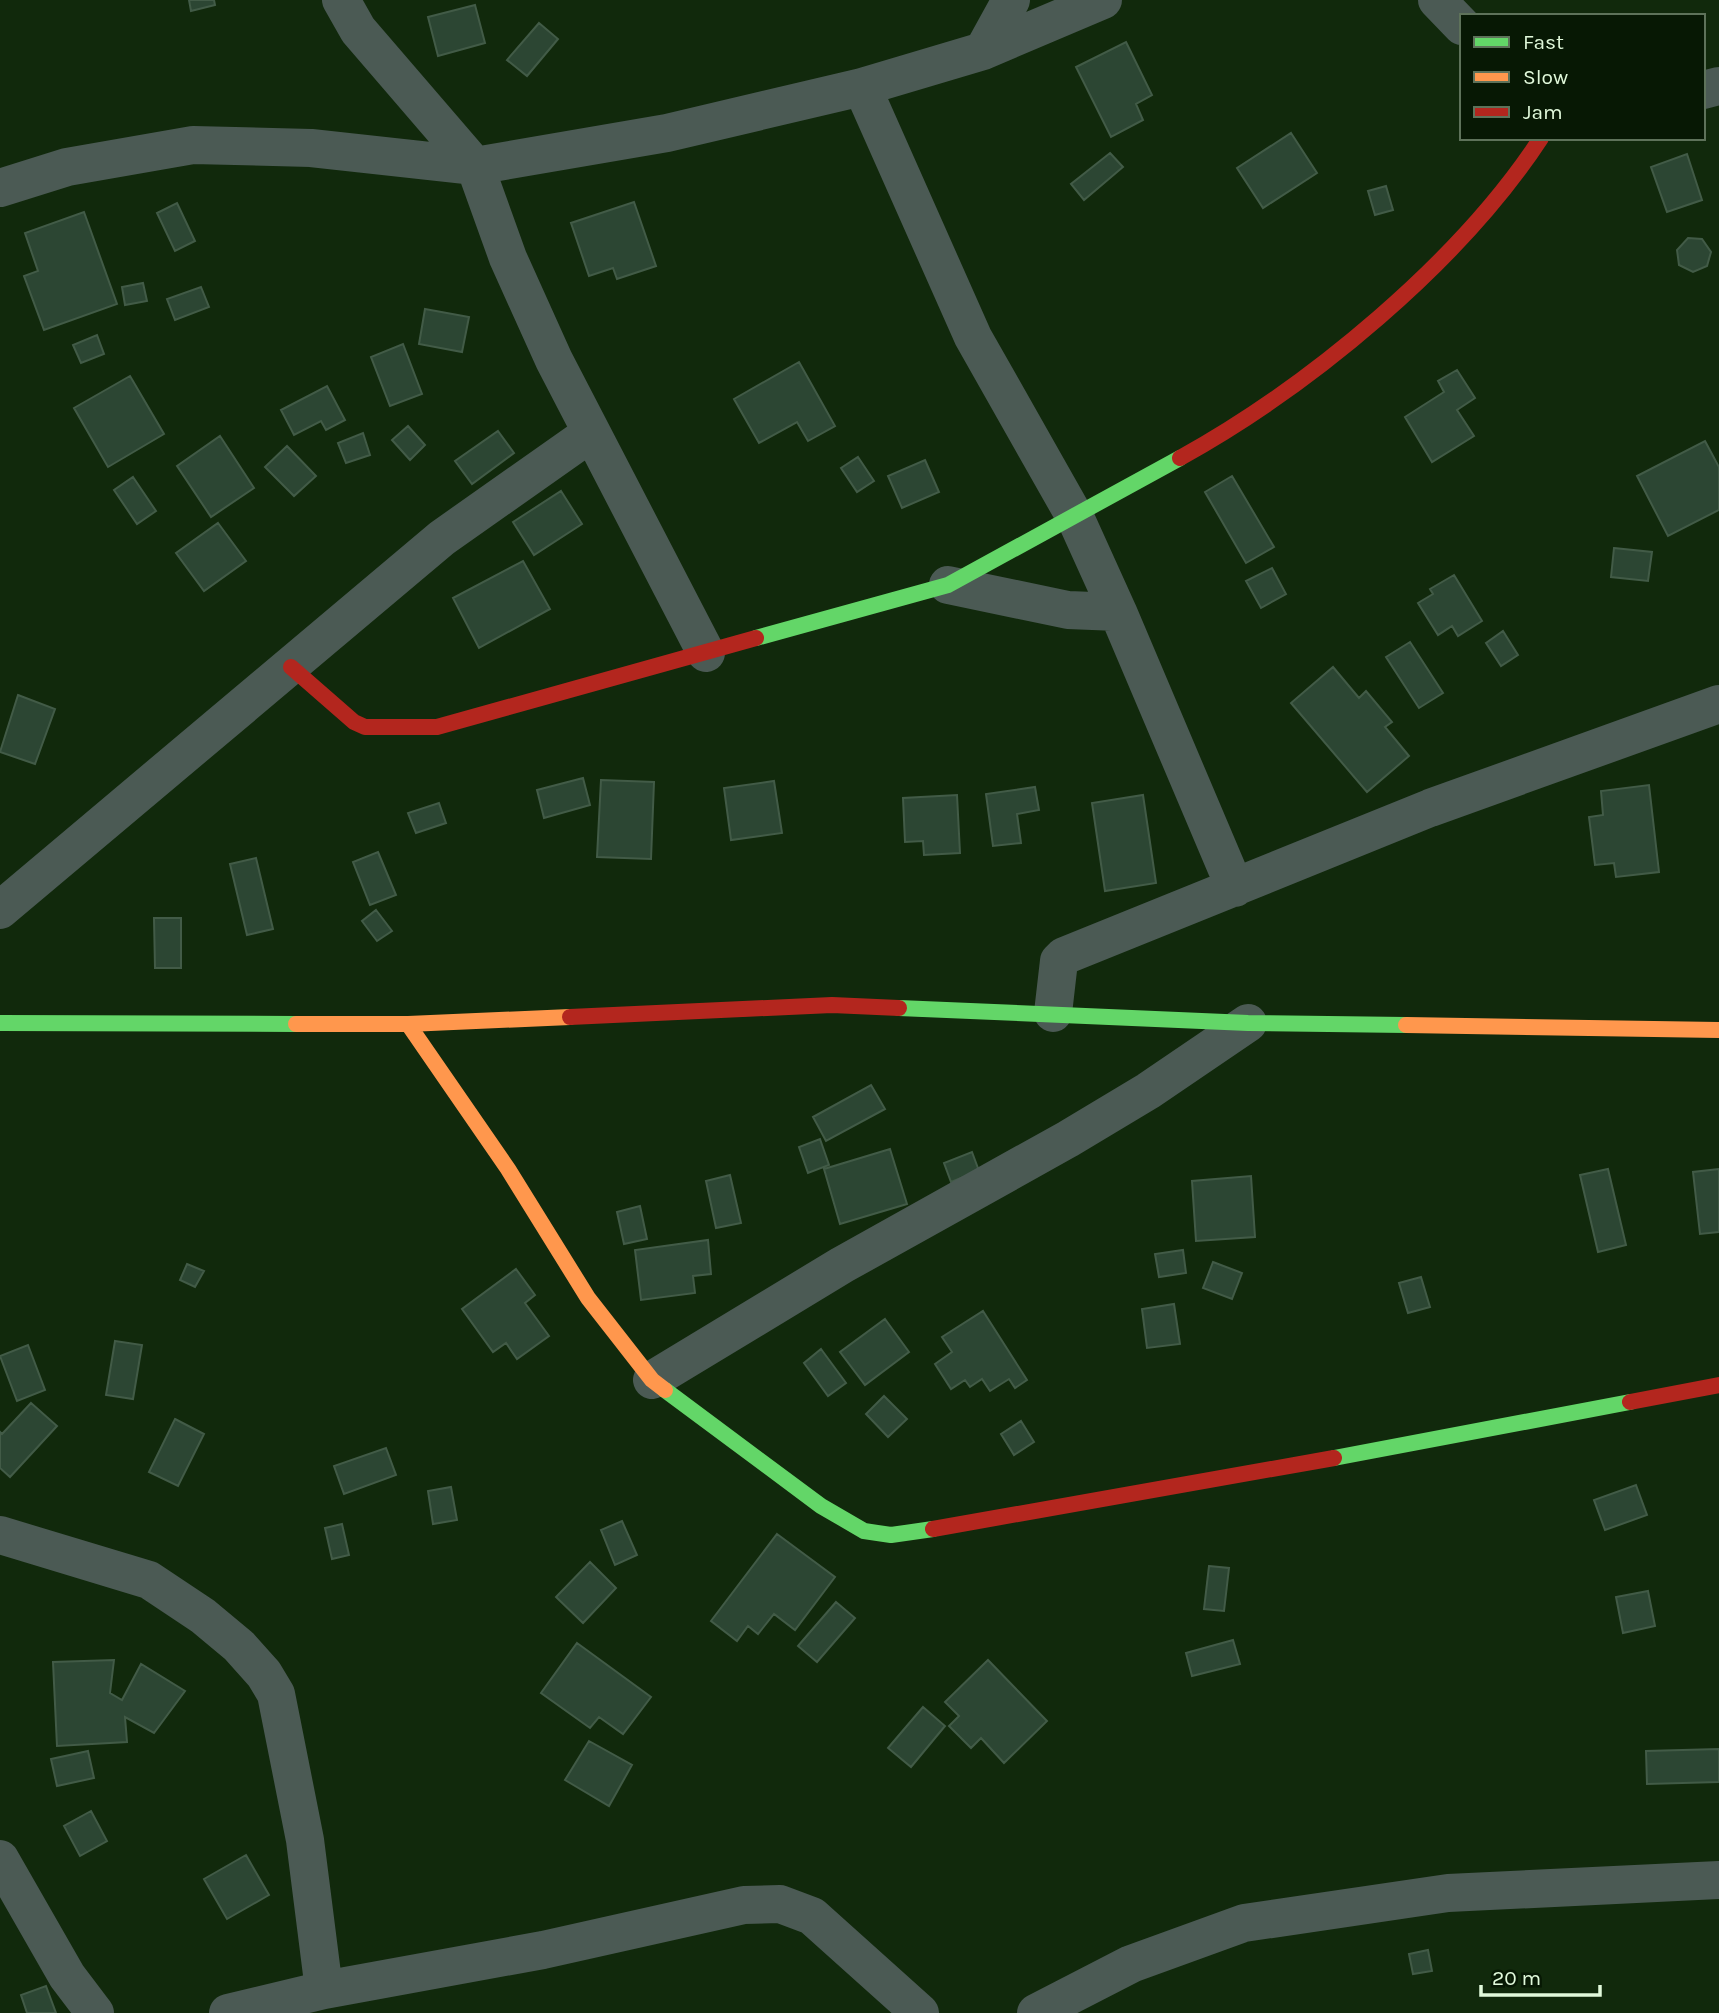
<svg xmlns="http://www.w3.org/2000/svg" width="1719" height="2013" font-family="Karla,sans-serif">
	<rect width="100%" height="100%" fill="#11290c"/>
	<!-- building -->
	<path fill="#2c4633" stroke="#425b47" stroke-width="2" d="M189,0H214L215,5L191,11Z
		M475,5L485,43L438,56L428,17Z
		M539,23L558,39L527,76L507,60Z
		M1126,42L1152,95L1136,104L1143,120L1111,137L1076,67Z
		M1291,133L1317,173L1263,208L1237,168Z
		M1110,153L1123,167L1084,200L1071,184Z
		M1687,154L1702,200L1667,212L1651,167Z
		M1386,186L1393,210L1375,215L1368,191Z
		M634,202L656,266L617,279L613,268L589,276L571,223Z
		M177,203L195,241L175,251L157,213Z
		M84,212L117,304L44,330L24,276L38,271L25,233Z
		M1688,238L1702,239L1711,252L1707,266L1693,272L1679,265L1677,250Z
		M143,283L147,301L125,305L122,287Z
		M201,287L209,307L175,320L167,299Z
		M425,309L469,317L462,352L419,344Z
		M97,335L104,354L81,363L73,345Z
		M403,344L422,394L390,406L371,357Z
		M799,362L835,426L808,441L797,422L759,443L734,399Z
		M1457,370L1475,398L1457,410L1474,436L1432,462L1405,417L1444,392L1438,381Z
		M130,376L164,434L108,467L74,408Z
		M327,386L345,420L326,430L321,421L294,435L281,410Z
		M408,426L425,445L410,460L392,440Z
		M498,431L514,453L472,484L455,461Z
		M363,433L370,455L346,463L338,443Z
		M220,436L254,488L211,517L177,466Z
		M1705,441L1719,467V510L1668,536L1637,476Z
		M287,446L316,476L294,496L265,467Z
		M858,457L874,481L857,492L841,468Z
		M925,460L939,492L902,508L888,476Z
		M1232,476L1274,547L1246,563L1205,492Z
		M133,477L156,511L137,524L114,490Z
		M561,491L582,524L534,555L513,522Z
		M218,523L246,561L204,591L176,553Z
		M1614,548L1652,552L1648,581L1611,577Z
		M523,561L550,609L479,648L453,598Z
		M1272,568L1286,594L1261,608L1246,581Z
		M1454,575L1482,621L1458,636L1452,626L1438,635L1418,603L1433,594L1430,589Z
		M1503,631L1518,655L1501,666L1486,643Z
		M1410,642L1443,693L1419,708L1386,657Z
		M1333,667L1359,698L1366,691L1392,722L1385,727L1409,756L1367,792L1291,703Z
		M18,695L55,709L35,764L0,752Z
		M583,778L590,805L544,818L537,790Z
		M601,780L654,782L651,859L597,857Z
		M774,781L782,833L731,840L724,788Z
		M1649,785L1659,872L1616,877L1614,863L1595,865L1589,817L1603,815L1601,791Z
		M1035,787L1039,810L1017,814L1021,843L993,846L986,794Z
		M957,795L960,853L924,855L923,841L905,842L903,798Z
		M1143,795L1156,883L1105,891L1092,803Z
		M439,803L446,823L416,833L408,813Z
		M378,852L396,895L370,905L353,862Z
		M256,858L273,929L247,935L230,864Z
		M376,910L392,931L377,941L362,921Z
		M154,918H181V968H155Z
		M871,1085L885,1109L826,1141L813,1117Z
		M820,1139L829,1165L808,1173L799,1147Z
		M890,1149L907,1204L840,1224L824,1169Z
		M972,1152L979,1171L951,1182L944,1163Z
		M1608,1169L1626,1245L1598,1252L1580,1175Z
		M1719,1169V1232L1700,1234L1693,1172Z
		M730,1175L741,1223L716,1228L706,1181Z
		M1251,1176L1255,1237L1196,1241L1192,1181Z
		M640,1206L647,1239L624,1244L617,1212Z
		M708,1240L711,1274L693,1276L695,1293L641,1300L635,1250Z
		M1183,1250L1186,1273L1159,1277L1155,1254Z
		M1213,1262L1242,1273L1232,1299L1203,1288Z
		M187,1264L204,1271L195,1287L180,1280Z
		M516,1269L535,1295L525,1303L549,1336L517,1359L506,1343L493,1352L462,1309Z
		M1421,1277L1430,1307L1408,1313L1399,1283Z
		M1174,1304L1180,1344L1147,1348L1142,1309Z
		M983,1311L1027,1380L1015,1388L1009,1379L990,1391L982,1379L970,1387L965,1380L951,1389L935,1364L952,1352L942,1337Z
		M885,1319L909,1352L865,1385L840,1352Z
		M115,1341L142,1345L133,1399L106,1395Z
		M28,1345L45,1390L17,1401L0,1356Z
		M821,1349L846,1383L828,1396L804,1363Z
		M884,1396L907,1419L888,1437L866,1414Z
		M31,1403L57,1426L10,1477L0,1468V1432L2,1434Z
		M175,1419L204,1434L178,1486L149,1472Z
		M1021,1421L1034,1442L1014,1455L1001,1434Z
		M386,1448L396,1475L344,1494L334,1466Z
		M1636,1485L1647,1515L1605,1530L1594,1500Z
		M451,1487L457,1520L433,1524L428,1491Z
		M622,1521L637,1555L615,1565L601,1530Z
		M342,1524L349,1555L332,1559L325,1528Z
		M777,1534L835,1577L795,1630L774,1614L758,1634L748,1626L737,1641L711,1621Z
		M590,1562L616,1588L583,1623L556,1597Z
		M1209,1566L1229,1568L1224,1611L1204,1609Z
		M1648,1591L1655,1626L1623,1633L1616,1597Z
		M836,1602L855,1618L817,1662L798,1646Z
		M1233,1640L1240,1664L1192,1676L1186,1653Z
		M577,1643L651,1697L623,1734L599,1717L590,1728L541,1693Z
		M114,1660L110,1693L122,1700L141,1664L185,1691L154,1733L125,1717L127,1742L57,1746L53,1662Z
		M988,1660L1047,1721L1004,1763L981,1738L971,1748L949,1726L959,1716L945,1702Z
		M923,1707L945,1726L911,1767L888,1748Z
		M589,1741L632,1765L609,1806L565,1780Z
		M1719,1749V1782L1647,1784L1646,1751Z
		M88,1751L94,1778L57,1786L51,1759Z
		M91,1811L107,1841L80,1856L64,1826Z
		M246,1855L269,1895L227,1919L204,1879Z
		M1428,1950L1432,1971L1413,1974L1409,1954Z
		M46,1986L56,2013H27L21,1995Z"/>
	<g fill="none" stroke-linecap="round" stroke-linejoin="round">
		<!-- street -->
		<path stroke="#4b5a54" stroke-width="38" d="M341,0L358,30L475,166L508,258L554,360L706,653
			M1437,0L1462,26
			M983,51L1011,0
			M862,87L973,337L1075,517L1118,612L1235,888
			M1703,90L1719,86
			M0,188L67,167L193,145L311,148L475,166L667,133L862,87L983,51L1103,0
			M948,585L1068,610L1118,612
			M0,910L442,538L591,433
			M1053,1013L1059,961L1064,956L1430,808L1719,704
			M652,1380L842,1265L1068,1139L1148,1091L1248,1023
			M0,1535L149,1580L203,1616L239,1646L264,1674L276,1694L305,1840L324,1990
			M0,1859L67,1976L95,2013
			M228,2013L324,1990L543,1950L744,1905L780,1904L812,1916L920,2013
			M1036,2013L1131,1964L1244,1923L1448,1893L1719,1880"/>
		<!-- fast -->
		<path stroke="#63d668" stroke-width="16" d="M756,638L948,585L1180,458
			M899,1008L1248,1023L1406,1025
			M0,1023L296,1024
			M665,1390L821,1506L864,1531L891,1535L933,1529
			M1334,1458L1630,1402"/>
		<!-- slow -->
		<path stroke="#ff974d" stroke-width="16" d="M296,1024H408L570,1017
			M408,1024L508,1169L588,1298L652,1380L665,1390
			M1406,1025L1719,1030"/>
		<!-- jam -->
		<path stroke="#b3261e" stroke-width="16" d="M1180,458C1310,386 1460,262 1541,138
			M291,667L354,722L365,727H437L756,638
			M570,1017L832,1005L899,1008
			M1630,1402L1719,1385
			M933,1529L1334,1458"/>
	</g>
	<!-- legend -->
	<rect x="1460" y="14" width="245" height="126" fill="#071804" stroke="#5e725a" stroke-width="2"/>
	<rect x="1474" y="37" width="35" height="10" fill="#63d668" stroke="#5e725a" stroke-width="2"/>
	<text x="1523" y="49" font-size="21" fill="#e1f9db">Fast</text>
	<rect x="1474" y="72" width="35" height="10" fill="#ff974d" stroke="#5e725a" stroke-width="2"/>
	<text x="1523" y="84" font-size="21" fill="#e1f9db">Slow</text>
	<rect x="1474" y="107" width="35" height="10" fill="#b3261e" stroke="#5e725a" stroke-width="2"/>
	<text x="1523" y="119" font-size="21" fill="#e1f9db">Jam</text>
	<!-- scale -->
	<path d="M1481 1985v10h119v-10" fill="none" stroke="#e1f9db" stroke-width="3.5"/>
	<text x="1492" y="1985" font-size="21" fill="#e1f9db" stroke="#071804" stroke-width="5" paint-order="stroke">20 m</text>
</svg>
